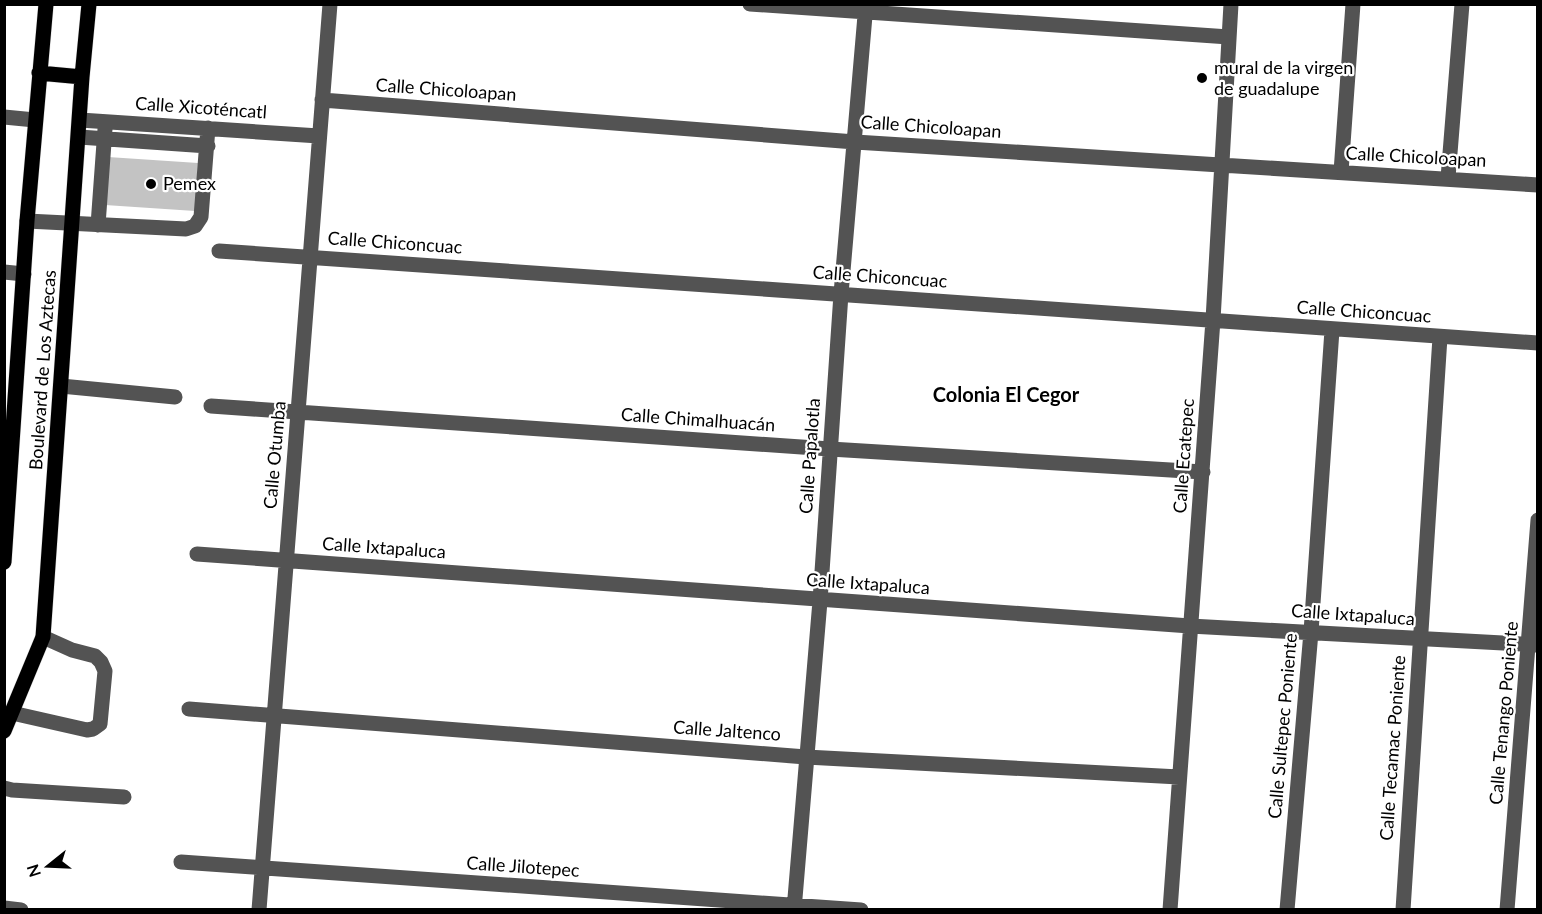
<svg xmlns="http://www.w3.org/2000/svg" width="1542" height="914" font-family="Lato,sans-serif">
	<rect width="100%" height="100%" fill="#fff"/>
	<!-- building -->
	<path fill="#c3c3c3" d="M108,157L198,163L195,211L105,205Z"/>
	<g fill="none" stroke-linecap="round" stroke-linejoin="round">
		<defs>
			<path id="major" d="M39,73L82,77
				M4,562L27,221L46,4
				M4,731L43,637L82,77L89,4"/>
		</defs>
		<!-- major casing -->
		<use href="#major" stroke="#dbdbdb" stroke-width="16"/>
		<!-- minor -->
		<path stroke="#535353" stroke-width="15" d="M750,4L1229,37
			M322,100L855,142L1538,185
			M4,117L35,120
			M80,120L319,136
			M79,137L208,146
			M1341,172L1353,4
			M1448,178L1462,4
			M27,221L186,229L195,226L201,217L208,128
			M98,225L105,129
			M219,251L1538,343
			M4,272L24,274
			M61,386L175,397
			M211,406L830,449L1203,472
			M197,554L1190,626L1538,645
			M189,709L806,757L1179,777
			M12,713L87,730L93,729L100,724L105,671L101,662L95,656L72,650L43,637
			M4,788L12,790L124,797
			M181,862L861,910
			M4,908L21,910
			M259,910L330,4
			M794,910L820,601L841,294L866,4
			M1170,910L1213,320L1231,4
			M1287,910L1311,632L1332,330
			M1403,910L1440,337
			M1507,910L1538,520"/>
		<!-- major -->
		<use href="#major" stroke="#000" stroke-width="15"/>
	</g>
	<!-- markers -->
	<g fill="#000" stroke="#fff" stroke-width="2">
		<circle cx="1202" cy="78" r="6"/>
		<circle cx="151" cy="184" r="6"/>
	</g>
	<g text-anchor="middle" stroke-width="4.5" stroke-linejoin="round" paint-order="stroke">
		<!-- poi labels -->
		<g font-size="18" fill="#000" stroke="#fff" text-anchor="start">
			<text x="1214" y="74">mural de la virgen<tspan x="1214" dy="21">de guadalupe</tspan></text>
			<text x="163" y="190">Pemex</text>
		</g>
		<!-- street labels -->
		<g font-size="18" fill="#000" stroke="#fff">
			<text transform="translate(446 90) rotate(4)" y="6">Calle Chicoloapan</text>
			<text transform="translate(201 108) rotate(4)" y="6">Calle Xicoténcatl</text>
			<text transform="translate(931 127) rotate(4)" y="6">Calle Chicoloapan</text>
			<text transform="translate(1416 157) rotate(3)" y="6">Calle Chicoloapan</text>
			<text transform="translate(395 243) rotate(4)" y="6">Calle Chiconcuac</text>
			<text transform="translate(880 277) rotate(4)" y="6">Calle Chiconcuac</text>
			<text transform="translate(1364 312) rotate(4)" y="6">Calle Chiconcuac</text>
			<text transform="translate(43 370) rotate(-86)" y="6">Boulevard de Los Aztecas</text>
			<text transform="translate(698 420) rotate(4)" y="6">Calle Chimalhuacán</text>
			<text transform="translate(275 455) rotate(-85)" y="6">Calle Otumba</text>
			<text transform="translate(810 456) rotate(-86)" y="6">Calle Papalotla</text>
			<text transform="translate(1184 456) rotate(-86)" y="6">Calle Ecatepec</text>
			<text transform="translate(384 548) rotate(4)" y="6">Calle Ixtapaluca</text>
			<text transform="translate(868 584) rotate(4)" y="6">Calle Ixtapaluca</text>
			<text transform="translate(1353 615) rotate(4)" y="6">Calle Ixtapaluca</text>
			<text transform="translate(1504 713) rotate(-85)" y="6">Calle Tenango Poniente</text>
			<text transform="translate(1283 726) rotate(-85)" y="6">Calle Sultepec Poniente</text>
			<text transform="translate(727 731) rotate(4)" y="6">Calle Jaltenco</text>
			<text transform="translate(1393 748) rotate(-86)" y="6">Calle Tecamac Poniente</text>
			<text transform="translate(523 867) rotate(4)" y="6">Calle Jilotepec</text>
		</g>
		<!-- neighbourhood labels -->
		<g font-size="20" font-weight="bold" fill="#000" stroke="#fff">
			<text x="1006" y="402">Colonia El Cegor</text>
		</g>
	</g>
	<!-- border -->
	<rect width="1542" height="914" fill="none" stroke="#000000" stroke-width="12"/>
	<!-- north arrow -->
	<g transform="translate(48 866) rotate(252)" stroke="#ffffff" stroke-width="4.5" paint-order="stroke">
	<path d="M0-4.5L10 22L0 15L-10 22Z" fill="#000000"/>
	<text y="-9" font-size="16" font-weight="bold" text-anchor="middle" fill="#000000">N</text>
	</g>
</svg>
